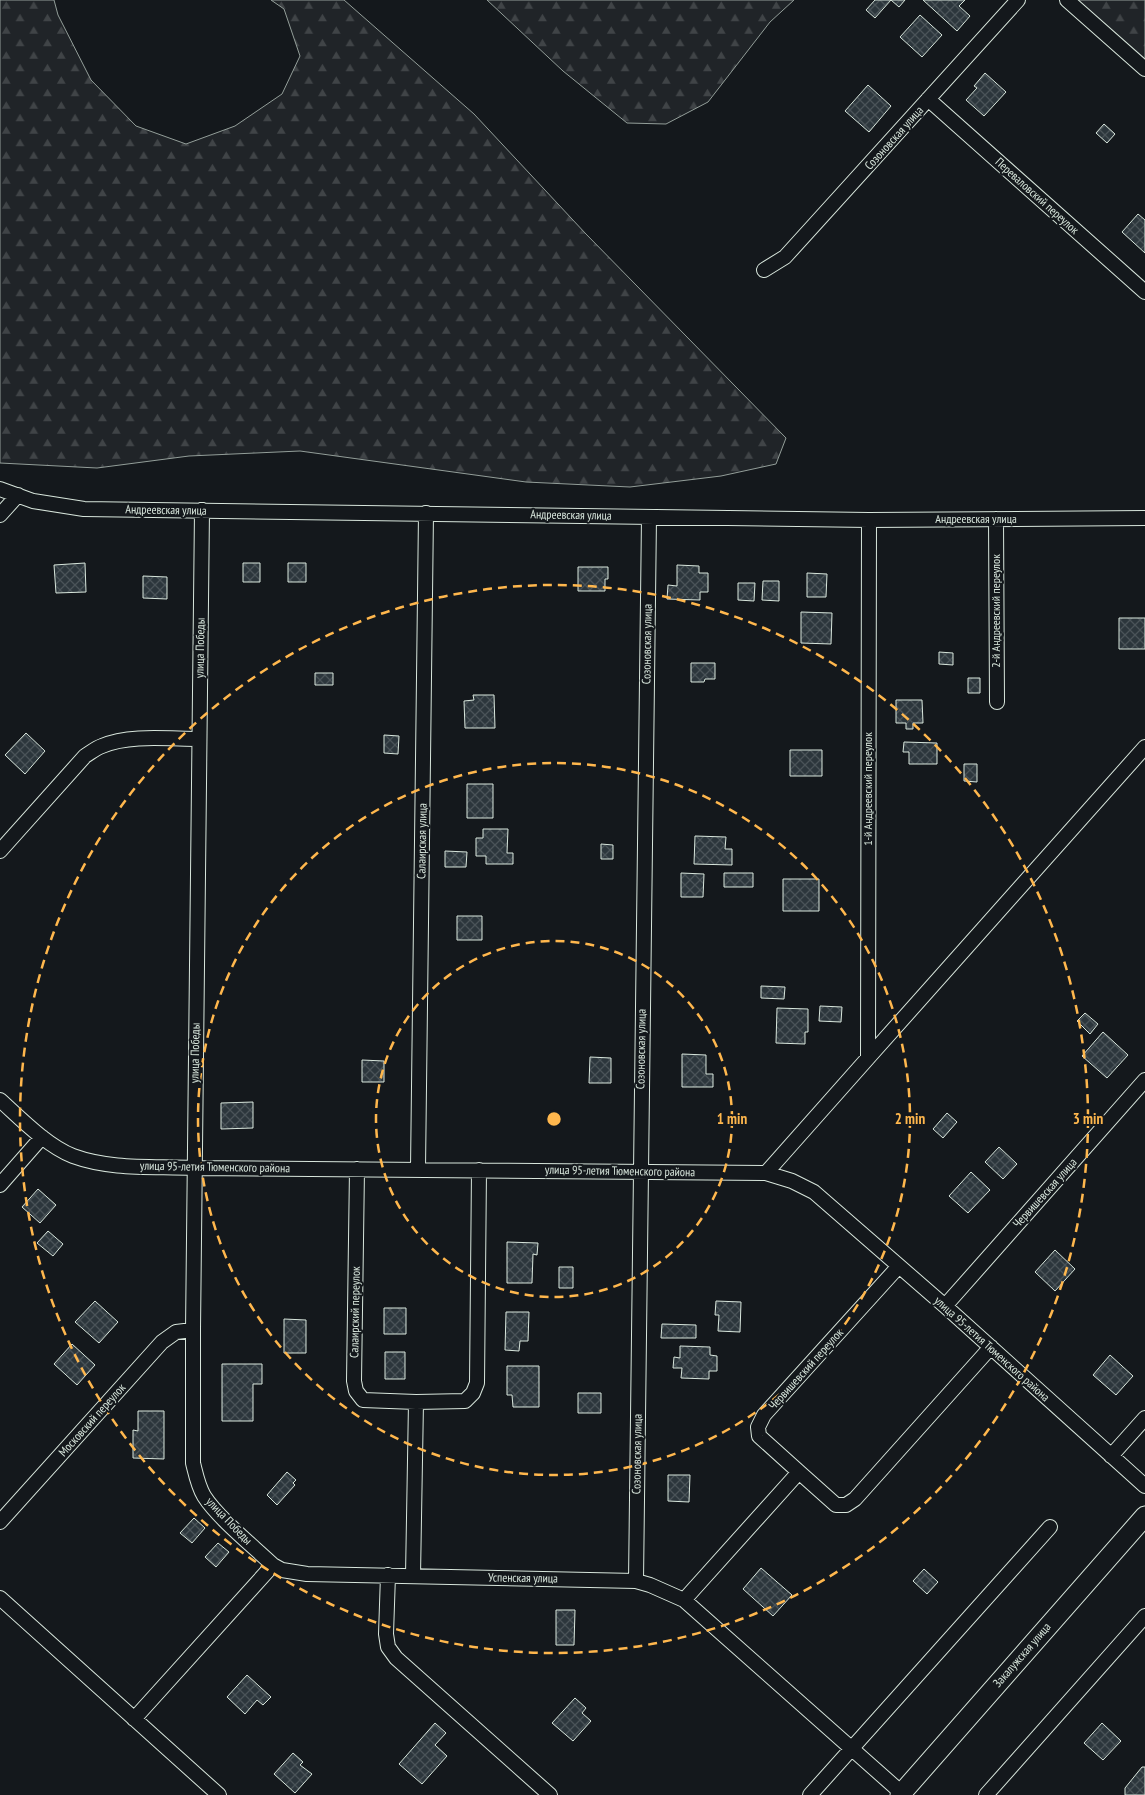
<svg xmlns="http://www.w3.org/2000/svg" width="1145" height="1795" font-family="'PT Sans Narrow',sans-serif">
	<defs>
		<pattern id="forest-firs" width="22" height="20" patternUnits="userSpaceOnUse" patternTransform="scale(1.25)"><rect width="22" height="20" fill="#202428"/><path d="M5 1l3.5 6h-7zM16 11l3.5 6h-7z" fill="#404447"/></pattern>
		<pattern id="building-cross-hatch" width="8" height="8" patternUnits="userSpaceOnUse" patternTransform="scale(1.25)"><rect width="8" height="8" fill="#2c363c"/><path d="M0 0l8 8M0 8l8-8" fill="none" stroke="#4a5358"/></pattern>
	</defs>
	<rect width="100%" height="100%" fill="#14181c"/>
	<!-- forest -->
	<path fill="url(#forest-firs)" stroke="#939e99" d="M0,0H54L58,15L91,80L136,126L186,144L235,126L282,94L300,56L284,9L271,0H344L474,114L586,234L786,438L776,464L721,476L630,487L526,482L300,451L189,456L97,468L0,463Z
		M487,0H794L770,22L708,102L666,124L627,123L563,71Z
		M1077,0H1145V60Z"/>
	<!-- building -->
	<path fill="url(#building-cross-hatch)" stroke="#d8e6dc" d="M875,0H891L875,18L866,10Z
		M891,0H905L899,7Z
		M923,0H965L959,6L970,16L957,31Z
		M920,15L942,35L922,57L900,37Z
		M985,73L1006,92L984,116L966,100L977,88L974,86Z
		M868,85L891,106L869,132L845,111Z
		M1104,124L1115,134L1107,143L1096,133Z
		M1138,214L1145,220V253L1122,232Z
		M85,563L86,592L56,593L54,565Z
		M243,563H260V582H243Z
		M288,563H306V582H288Z
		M677,565L699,566V573H708V592H700V600L667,599L668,585L677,586Z
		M578,567H608V579H605V591H578Z
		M807,573L827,574L826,597H807Z
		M143,576L167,577V599L143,598Z
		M763,581H779V601L762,600Z
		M738,583H755L754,601L738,600Z
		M801,612L832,613L831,644L801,643Z
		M1119,618H1145V649H1119Z
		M939,652L953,653V665L939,664Z
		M691,663H715V679H705L704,682H691Z
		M315,673H333V685H315Z
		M968,678H980V693H968Z
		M473,695H494L495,728H465L464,701L474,700Z
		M896,700H922L923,723H913V729H906V723H896Z
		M26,733L45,751L25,774L5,755Z
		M384,735L399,736L398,754L384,753Z
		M904,742L937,743V764H909V752H903Z
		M790,750H822V776H790Z
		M964,764H977V782L964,781Z
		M467,784H493V818H467Z
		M483,829H508L507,853H513V864H486V856H476V838H483Z
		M695,836L726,837L725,849H732V865L694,864Z
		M601,844L613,845V859H601Z
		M445,851L467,852L466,867H445Z
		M681,873L704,874L703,897H681Z
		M724,873H753V887H724Z
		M783,879H819V911H783Z
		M457,916H482V940H457Z
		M761,986L785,987L784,999L761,998Z
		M820,1006L842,1007L841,1022L819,1021Z
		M777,1008L808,1009V1032H805V1044L776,1043Z
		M1085,1013L1098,1024L1090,1034L1077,1021Z
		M1103,1032L1128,1055L1107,1078L1082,1056Z
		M682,1054L706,1055V1074H713V1087H682Z
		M590,1057L611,1058V1083H589Z
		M362,1060L384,1061V1082H362Z
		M253,1102V1128L221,1129V1103Z
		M947,1113L957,1122L943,1138L933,1129Z
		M999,1147L1017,1164L1003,1179L985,1162Z
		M971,1172L990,1190L968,1213L949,1196Z
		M38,1189L56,1205L40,1223L22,1207Z
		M48,1231L63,1244L53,1256L37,1243Z
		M507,1242L538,1243L537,1255L533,1254L532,1283H507Z
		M1055,1250L1075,1269L1055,1291L1035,1272Z
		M559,1267H573V1288H559Z
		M95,1301L118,1322L99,1343L75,1322Z
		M716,1301L741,1302L740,1332L718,1331L719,1315H715Z
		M384,1308H406V1334H384Z
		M506,1312H529L528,1341H520L519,1351L505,1350Z
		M284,1319L306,1320V1353H284Z
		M662,1324L696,1325V1338H661Z
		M72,1344L95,1365L77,1385L54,1364Z
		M680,1346L710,1347V1355L717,1356V1371H709V1379L681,1378L682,1368H673L674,1357L680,1358Z
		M385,1352H405V1379H385Z
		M1110,1355L1133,1376L1116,1395L1093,1375Z
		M222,1364H262V1384H253V1421H222Z
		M507,1366H539V1407H513L512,1395H507Z
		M578,1393H601V1413H578Z
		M138,1411H164V1459L133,1458V1430L138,1431Z
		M287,1472L296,1480L293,1483L295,1485L277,1505L267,1495Z
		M668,1475H690L689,1502L668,1501Z
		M194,1518L205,1528L192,1543L180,1533Z
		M218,1543L229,1552L216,1567L205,1557Z
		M761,1568L792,1595L773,1616L743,1589Z
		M924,1569L938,1582L927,1594L913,1581Z
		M556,1610H575L574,1645H556Z
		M247,1675L271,1697L263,1705L257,1700L245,1714L227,1697Z
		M575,1698L586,1708L582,1713L591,1721L573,1741L552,1723Z
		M435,1723L446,1733L435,1745L447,1756L422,1784L399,1764Z
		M1102,1723L1121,1741L1103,1760L1084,1743Z
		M293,1753L303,1762L300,1765L312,1774L295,1793L274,1774Z
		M1142,1767H1145V1795H1125V1788Z"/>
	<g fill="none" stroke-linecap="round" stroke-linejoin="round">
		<defs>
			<path id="street" d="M1067,0L1145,69
				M928,99L1145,292
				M764,270L785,257L1018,0
				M0,489L33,501L84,509L869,520L1145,518
				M202,510L193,1330V1463C196,1475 198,1486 204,1496C218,1518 253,1546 273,1565
				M0,515L18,495
				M996,519L997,702
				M0,851L85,756C90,753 96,748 102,746C129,734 170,739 199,739
				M868,1058L1145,747
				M0,1100C20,1118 47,1146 73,1156C111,1170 154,1166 194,1168L766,1173L792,1181L814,1192L945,1306L1145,1486
				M357,1169L354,1381L356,1391L363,1400L416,1402L413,1576
				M418,1169L426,513
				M766,1173L868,1058L869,520
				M0,1185L42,1137
				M945,1306L1145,1080
				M416,1402L465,1401L473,1393L477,1383L479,1170
				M1111,1456L1145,1418
				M799,1472L836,1505H846L855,1499L991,1347
				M0,1522L162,1342L176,1332L193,1330
				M388,1575L386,1634L388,1647L396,1658L550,1795
				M636,1581L649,517
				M0,1598L219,1795
				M684,1600L799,1472L759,1436L758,1427L764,1415L899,1266
				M134,1719L273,1565L282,1570L307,1574L636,1581L650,1585L684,1600L904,1795
				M810,1795L1050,1527
				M986,1795L1145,1616"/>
			<path id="secondary" d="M900,1795L1145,1516"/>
		</defs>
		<!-- street casing -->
		<use href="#street" stroke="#d8e6dc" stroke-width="16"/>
		<!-- secondary casing -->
		<use href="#secondary" stroke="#d8e6dc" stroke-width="21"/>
		<!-- street -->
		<use href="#street" stroke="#14181c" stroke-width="14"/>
		<!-- secondary -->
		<use href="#secondary" stroke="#14181c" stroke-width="19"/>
	</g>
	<!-- distance rings -->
	<g fill="none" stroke="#ffb74d" stroke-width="2.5" stroke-dasharray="9 6">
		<circle cx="554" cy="1119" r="178"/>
		<circle cx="554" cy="1119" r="356"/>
		<circle cx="554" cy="1119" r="534"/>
	</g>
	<g text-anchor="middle" stroke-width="4" stroke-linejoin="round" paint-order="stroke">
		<!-- street labels -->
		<g font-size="12" fill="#d8e6dc" stroke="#14181c">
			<text transform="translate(894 138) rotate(-48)" y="4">Созоновская улица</text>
			<text transform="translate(1037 196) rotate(42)" y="4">Переваловский переулок</text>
			<text transform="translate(166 510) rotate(1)" y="4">Андреевская улица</text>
			<text transform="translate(571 515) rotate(1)" y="4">Андреевская улица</text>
			<text x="976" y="523">Андреевская улица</text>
			<text transform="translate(996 611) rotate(-90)" y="4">2-й Андреевский переулок</text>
			<text transform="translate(647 644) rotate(-89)" y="4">Созоновская улица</text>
			<text transform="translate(200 648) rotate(-89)" y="4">улица Победы</text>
			<text transform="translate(868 789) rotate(-90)" y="4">1-й Андреевский переулок</text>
			<text transform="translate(422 841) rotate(-89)" y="4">Салаирская улица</text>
			<text transform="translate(641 1049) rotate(-89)" y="4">Созоновская улица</text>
			<text transform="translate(195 1053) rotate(-89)" y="4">улица Победы</text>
			<text transform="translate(215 1167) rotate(1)" y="4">улица 95-летия Тюменского района</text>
			<text transform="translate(620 1171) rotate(1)" y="4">улица 95-летия Тюменского района</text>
			<text transform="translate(1045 1193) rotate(-48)" y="4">Червишевская улица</text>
			<text transform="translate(355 1312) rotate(-89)" y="4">Салаирский переулок</text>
			<text transform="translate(992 1349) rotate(42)" y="4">улица 95-летия Тюменского района</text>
			<text transform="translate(806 1369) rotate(-48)" y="4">Червишевский переулок</text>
			<text transform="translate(92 1420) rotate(-48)" y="4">Московский переулок</text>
			<text transform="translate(637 1454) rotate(-89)" y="4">Созоновская улица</text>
			<text transform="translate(229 1521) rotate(46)" y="4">улица Победы</text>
			<text transform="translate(523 1578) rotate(1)" y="4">Успенская улица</text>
			<text transform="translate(1022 1655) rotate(-49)" y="4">Закалужская улица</text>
		</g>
	</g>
	<circle cx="554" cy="1119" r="8" fill="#ffb74d" stroke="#14181c" stroke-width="2.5"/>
	<g font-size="15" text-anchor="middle" font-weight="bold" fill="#ffb74d" stroke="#14181c" stroke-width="4" stroke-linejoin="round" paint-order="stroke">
		<text x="732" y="1124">1 min</text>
		<text x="910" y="1124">2 min</text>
		<text x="1088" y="1124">3 min</text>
	</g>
</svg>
